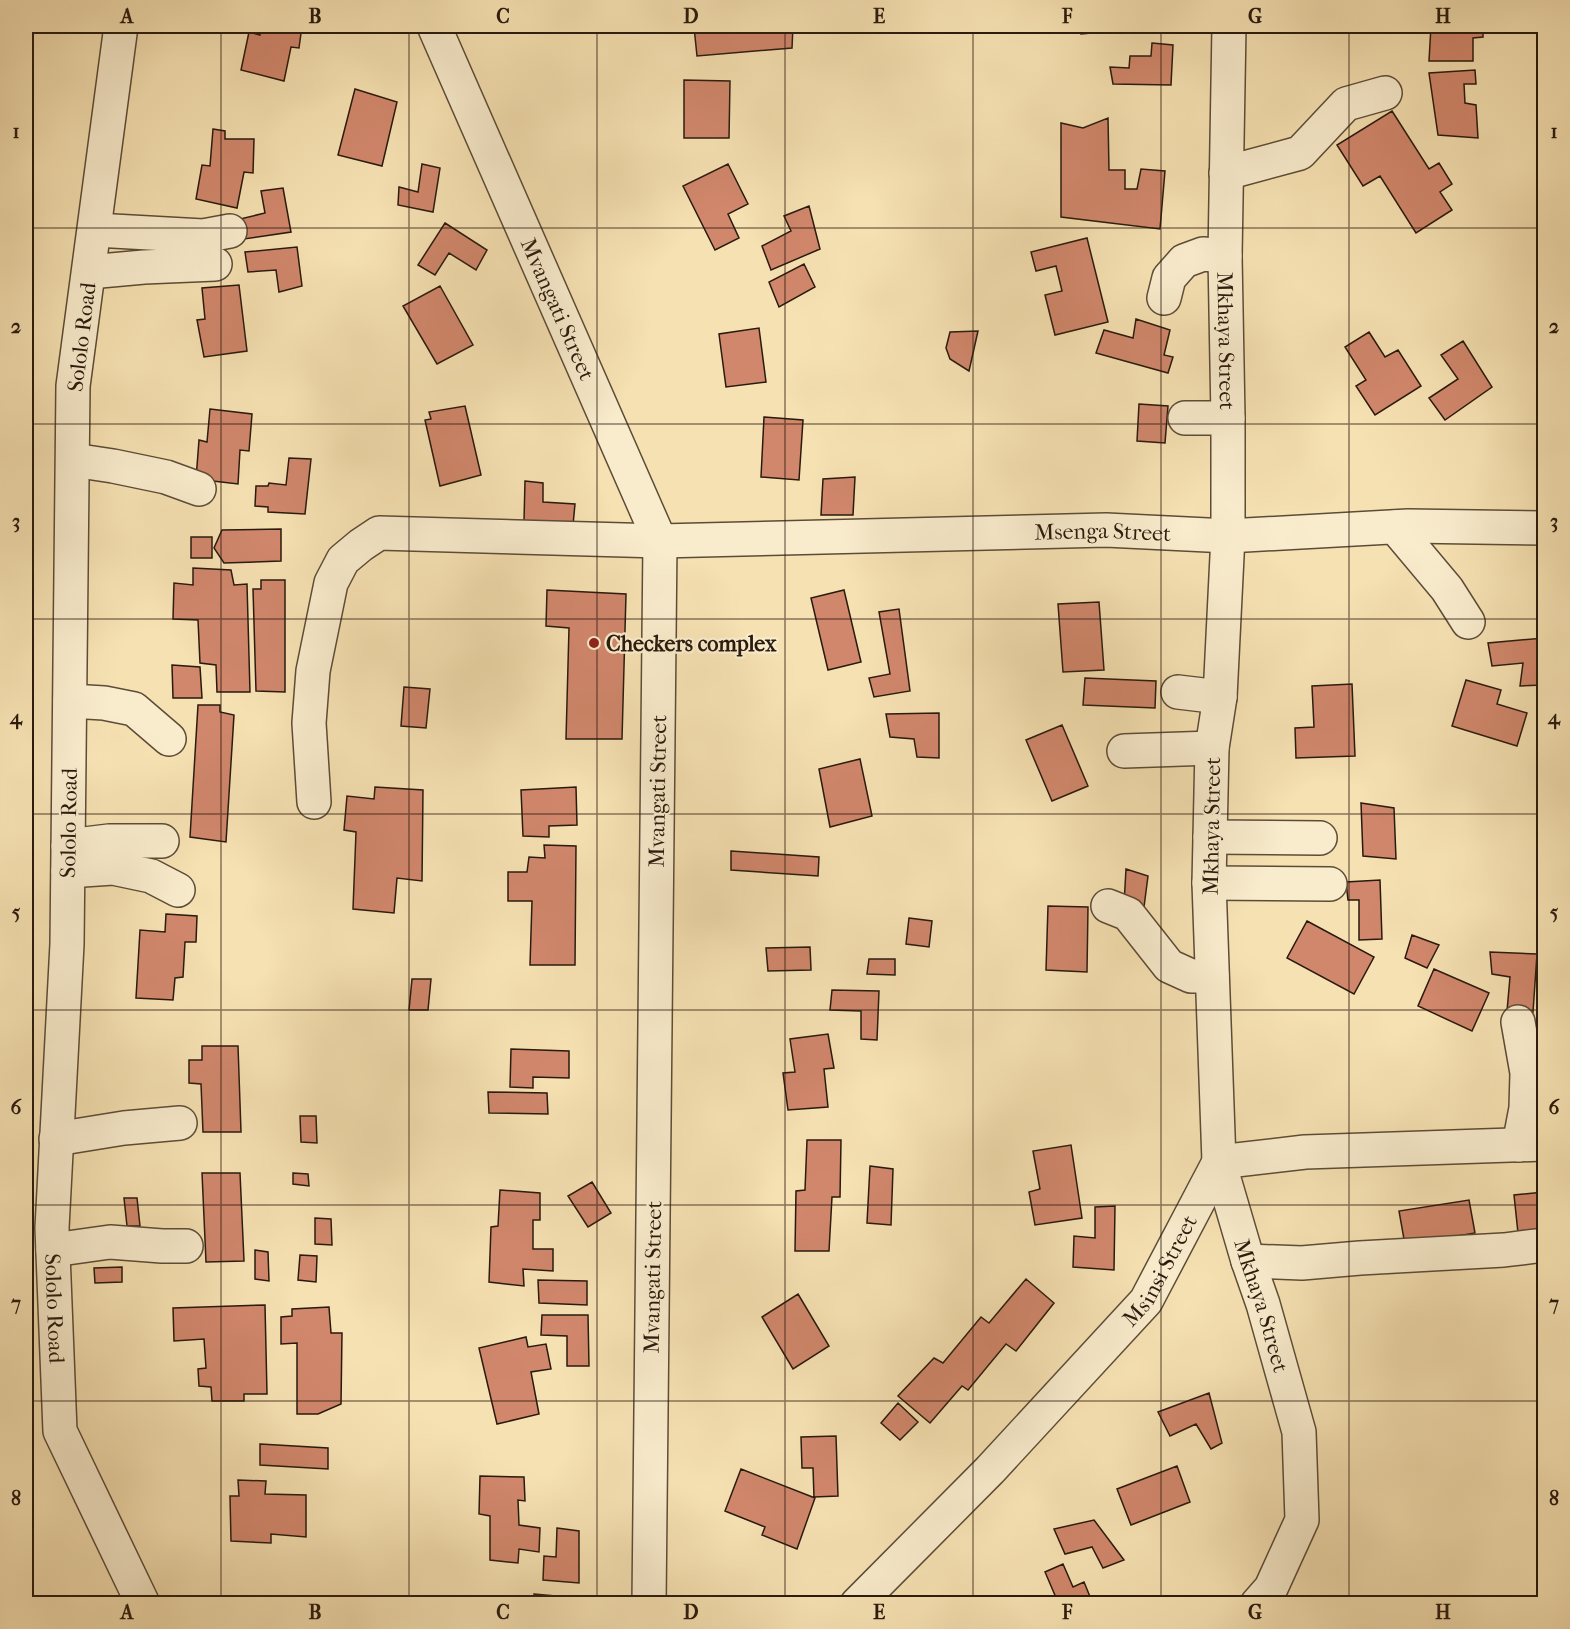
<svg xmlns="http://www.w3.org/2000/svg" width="1570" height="1629" font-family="'IM FELL French Canon',serif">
	<rect width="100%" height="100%" fill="#f6e1b2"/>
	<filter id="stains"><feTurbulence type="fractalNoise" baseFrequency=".00333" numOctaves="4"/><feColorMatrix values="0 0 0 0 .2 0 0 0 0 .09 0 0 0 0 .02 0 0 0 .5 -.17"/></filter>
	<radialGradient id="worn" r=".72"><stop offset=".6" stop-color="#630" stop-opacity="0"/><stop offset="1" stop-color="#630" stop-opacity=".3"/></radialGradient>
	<!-- building -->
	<path fill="#d1876c" stroke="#291a0e" stroke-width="1.5" d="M261,26H302L299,48L291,47L284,81L241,70L249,32L260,35Z
		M344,26H360L359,32L343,29Z
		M726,26H793L792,48L697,56L694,27Z
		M1080,26H1116V31L1081,34Z
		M1375,26H1414L1375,27Z
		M1431,26H1483V37L1473,38V61H1429Z
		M1152,43L1173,45L1171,85L1113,84L1110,67L1129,68L1130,56H1151Z
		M1475,70L1476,84H1464L1465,103L1476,105L1478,138L1438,135L1429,73Z
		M684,80L730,81L729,138H684Z
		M355,89L397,102L382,166L338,155Z
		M1392,111L1429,169L1439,163L1452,184L1440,192L1452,210L1416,233L1380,176L1363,186L1337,145Z
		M1108,118L1109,170H1125V189H1137L1141,169L1165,171L1160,229L1061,217V123L1083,128Z
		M213,129L225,131V139H254L253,173L244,172L237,208L196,199L202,165L210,166Z
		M422,164L440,168L433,212L398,205L399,187L418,192Z
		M728,164L748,204L728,214L739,238L715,250L683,186Z
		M283,188L291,232L244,239L240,219L265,213L261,191Z
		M809,206L820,249L771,270L762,246L791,231L784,216Z
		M445,223L487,250L476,270L449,253L435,275L418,265Z
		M1087,238L1108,322L1055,335L1045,295L1062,291L1056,266L1036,271L1031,252Z
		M297,247L302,286L279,292L276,270L248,272L245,252Z
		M804,264L815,287L779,307L769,282Z
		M239,285L247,351L204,357L197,320L205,319L202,288Z
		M440,286L473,345L437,364L403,306Z
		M1136,319L1170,330L1164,355L1173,357L1168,373L1096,353L1104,330L1133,338Z
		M759,328L766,382L726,387L719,334Z
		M978,331L969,371L950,359L946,348L950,332Z
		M1369,332L1385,357L1398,350L1421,386L1375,415L1356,386L1366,380L1345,347Z
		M1463,341L1492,387L1445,420L1429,398L1458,379L1441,355Z
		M1139,404L1168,406L1165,443L1137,441Z
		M465,406L481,475L440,486L425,420L431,419L429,412Z
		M210,409L252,414L249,451L240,450L238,484L196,479L199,440L207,442Z
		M764,417L803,420L799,480L761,477Z
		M289,458L311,459L305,514L268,512V507L255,506L256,486H268L269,483L286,485Z
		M855,477L853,515H821L823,479Z
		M525,481L543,483V502L575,504L573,525L524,521Z
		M281,529V561L224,563L214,548L222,530Z
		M191,537H212V558H191Z
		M193,568L231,570L234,585L247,584L250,692H217L216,665L200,663L198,620L173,619L174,583L193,585Z
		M261,580H285V692L256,691L253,589H261Z
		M547,590L626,594L622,739H566L569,628L546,626Z
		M844,590L861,662L828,670L811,598Z
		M1099,602L1104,670L1063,672L1058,604Z
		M899,609L910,691L874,697L869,678L890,674L879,612Z
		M1544,638L1543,685L1520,686L1523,663L1492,666L1488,643Z
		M172,665L200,667L202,698H173Z
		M1085,678L1156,681L1155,708L1083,705Z
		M1466,680L1501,690L1497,704L1527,713L1517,746L1452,726Z
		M1352,684L1355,756L1296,758L1295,728L1314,727L1312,686Z
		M404,687L430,689L426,728L401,726Z
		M198,705H220V712L234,715L226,842L190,837Z
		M939,713V758L917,757L914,739L890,737L886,714Z
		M1062,725L1088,786L1052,801L1026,740Z
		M860,759L872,816L830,827L819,769Z
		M375,787L423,790L422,881L397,878L394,913L353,909L356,832L344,830L347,796L374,799Z
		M576,787L577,825L549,826V837L523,836L521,790Z
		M1361,803L1394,808L1396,859L1363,856Z
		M544,845L576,846L575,965H530L532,901H508V872H527L529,857L545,858Z
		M731,851L819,857L818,876L731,870Z
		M1126,869L1148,876L1144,907L1124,904Z
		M1380,880L1382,939L1359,940V900H1348L1346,882Z
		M1048,906L1088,907L1087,972L1046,970Z
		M166,914L197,916L196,942H185L183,977L175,978L173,1000L136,998L140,930L165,932Z
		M909,918L932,921L929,947L906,944Z
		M1307,921L1374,957L1354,994L1287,958Z
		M1412,935L1439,945L1427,968L1405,958Z
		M810,947L811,970L768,971L766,948Z
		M1490,952L1537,954L1533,1012L1507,1011L1510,977L1492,974Z
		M869,959H895V975L867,974Z
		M1434,969L1489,993L1472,1031L1418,1006Z
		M412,979H431L428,1010H409Z
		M832,990L879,991L877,1040L861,1039V1011L830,1010Z
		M828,1034L834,1068L824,1069L828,1107L788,1110L783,1073L795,1072L790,1039Z
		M202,1046H238L241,1132H203L201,1084L189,1083V1060H202Z
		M511,1049L569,1051V1078L533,1077V1088L510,1087Z
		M488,1092L547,1093L548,1114L489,1113Z
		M300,1116H316L317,1143L301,1142Z
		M807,1140H841L840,1197H832L829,1251H795L796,1191L805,1190Z
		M1071,1145L1082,1218L1035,1225L1029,1192L1040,1189L1033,1151Z
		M870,1166L893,1169L891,1225L867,1223Z
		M202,1173H240L244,1261L206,1262Z
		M293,1173L308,1174L309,1186L293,1184Z
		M592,1182L611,1213L588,1227L568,1196Z
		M500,1190L540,1193V1220H533V1249H553V1271L523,1269L524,1286L489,1282L491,1227L498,1226Z
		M1544,1192V1230L1518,1233L1514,1195Z
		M124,1198H137L140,1226H127Z
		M1469,1200L1475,1233L1405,1245L1399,1211Z
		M1115,1206L1114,1270L1073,1267L1074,1236L1095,1238V1207Z
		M315,1218L331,1219L332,1245L315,1244Z
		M255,1250L268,1252L269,1281L255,1279Z
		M300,1255L317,1256L316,1282L298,1280Z
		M122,1267V1282L95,1283L94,1268Z
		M1026,1279L1054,1303L1016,1351L1006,1344L968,1390L962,1386L930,1423L898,1396L934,1358L943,1363L981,1317L989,1323Z
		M538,1280L587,1281V1305L539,1303Z
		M798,1294L829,1346L793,1369L762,1317Z
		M265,1305L267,1394H244V1401H212L211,1387L199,1386L198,1369L206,1368L204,1339L174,1341L173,1308Z
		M329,1307L331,1333H342L341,1404L318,1414H297V1343L281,1344V1317L292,1316V1309Z
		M542,1315H588L589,1366H567V1336L541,1335Z
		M526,1337L528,1347L546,1344L551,1369L531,1372L539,1414L497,1424L479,1348Z
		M1209,1393L1222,1443L1211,1449L1196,1424L1170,1436L1158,1412Z
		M898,1403L918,1422L900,1440L881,1423Z
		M836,1436L838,1496L814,1497L813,1468H802L801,1437Z
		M260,1444L328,1448V1469L260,1465Z
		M1177,1466L1190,1502L1131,1525L1117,1489Z
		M741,1469L815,1498L797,1549L762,1535L765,1527L725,1511Z
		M480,1476L524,1477L525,1501L518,1500L519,1525L540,1528L539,1552L519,1549L518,1563L490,1560V1516L479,1514Z
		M238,1480L266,1481L265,1494L306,1495V1537L271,1534V1543L231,1541L230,1496H239Z
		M1094,1520L1124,1560L1103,1568L1092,1547L1065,1554L1054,1529Z
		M557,1528L579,1531V1583L543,1580L544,1556L556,1557Z
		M1063,1564L1073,1587L1084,1582L1093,1604H1049L1057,1600L1045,1572Z
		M534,1594L577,1598V1604H534Z"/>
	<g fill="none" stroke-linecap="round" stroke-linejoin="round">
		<defs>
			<g id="minor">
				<path id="s1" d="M121,26L73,386L67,944L52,1228L60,1431L143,1604"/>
				<path id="s2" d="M434,26L660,541L649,1604"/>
				<path id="s3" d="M1229,26L1225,256L1228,418V536L1220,697L1212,748L1209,883L1219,1162L1248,1261L1263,1304L1299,1432L1302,1520L1271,1588L1257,1604"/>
				<path d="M1226,173L1300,153L1346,104L1385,93"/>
				<path d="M95,230L203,236L230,231"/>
				<path d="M89,272L144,267L215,264"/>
				<path d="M1164,298L1169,278L1184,261L1203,254L1225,256"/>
				<path d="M1185,418H1228"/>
				<path d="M73,460L113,466L166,477L199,489"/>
				<path d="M1395,527L1447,589L1468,622"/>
				<path d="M1178,692L1220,697"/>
				<path d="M70,701L104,703L134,709L169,739"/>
				<path d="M1124,751L1212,748"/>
				<path id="s4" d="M314,802L309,723L313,671L331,583L343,560L361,545L379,533L660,541L1106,530L1228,536L1408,526L1544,528"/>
				<path d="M1210,837L1320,838"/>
				<path d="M68,846L109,841H162"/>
				<path d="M68,871L113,868L151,876L178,890"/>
				<path d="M1209,883L1330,884"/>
				<path d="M1108,906L1128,914L1169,966L1191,976H1212"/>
				<path d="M1518,1022L1527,1073L1526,1108L1519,1145"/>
				<path d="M56,1139L124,1128L180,1123"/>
				<path d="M1219,1162L1305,1152L1544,1144"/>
				<path d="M53,1250L110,1242L162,1246H186"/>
				<path d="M1248,1261L1302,1263L1360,1258L1504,1250L1544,1245"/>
				<path id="s5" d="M857,1604L990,1470L1146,1301L1219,1162"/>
			</g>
		</defs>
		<!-- minor casing -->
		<use href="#minor" stroke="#5c4c37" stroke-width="36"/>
		<!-- minor -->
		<use href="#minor" stroke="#f9eccd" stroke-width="33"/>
	</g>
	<!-- grid -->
	<path fill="none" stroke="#291a0e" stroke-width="1.5" stroke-opacity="0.55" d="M221,26V1604M409,26V1604M597,26V1604M785,26V1604M973,26V1604M1161,26V1604M1349,26V1604M26,228H1544M26,424H1544M26,619H1544M26,814H1544M26,1010H1544M26,1205H1544M26,1401H1544"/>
	<!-- markers -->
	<circle fill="#8f2418" stroke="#f9eccd" stroke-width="2" cx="594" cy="643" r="6"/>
	<g text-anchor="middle" stroke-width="4.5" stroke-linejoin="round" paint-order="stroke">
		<!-- street labels -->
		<g font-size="22" fill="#291a0e" stroke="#f9eccd">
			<text dy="8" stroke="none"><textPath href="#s2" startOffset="309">Mvangati Street</textPath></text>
			<text transform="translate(81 337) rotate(-83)" y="8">Sololo Road</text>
			<text dy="8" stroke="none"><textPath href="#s3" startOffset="315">Mkhaya Street</textPath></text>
			<text dy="8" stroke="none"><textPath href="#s4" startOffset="1016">Msenga Street</textPath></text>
			<text transform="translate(657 791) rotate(-89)" y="8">Mvangati Street</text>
			<text transform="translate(68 823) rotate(-89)" y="8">Sololo Road</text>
			<text transform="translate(1211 826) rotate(-89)" y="8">Mkhaya Street</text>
			<text dy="8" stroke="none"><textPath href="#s5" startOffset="452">Msinsi Street</textPath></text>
			<text transform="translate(652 1277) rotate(-89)" y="8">Mvangati Street</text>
			<text dy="8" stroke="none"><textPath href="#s3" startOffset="1287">Mkhaya Street</textPath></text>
			<text dy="8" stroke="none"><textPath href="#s1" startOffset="1286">Sololo Road</textPath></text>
		</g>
		<!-- poi labels -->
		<g font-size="22" font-weight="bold" fill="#291a0e" stroke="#f9eccd" text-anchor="start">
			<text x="606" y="651">Checkers complex</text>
		</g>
	</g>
	<!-- margin -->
	<rect width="1570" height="1629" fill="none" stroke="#f6e1b2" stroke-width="66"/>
	<rect x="33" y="33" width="1504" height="1563" fill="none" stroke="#291a0e" stroke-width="2"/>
	<g font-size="20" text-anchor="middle" font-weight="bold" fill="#291a0e">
		<text x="127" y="23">A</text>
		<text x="315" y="23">B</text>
		<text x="503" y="23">C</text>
		<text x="691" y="23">D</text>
		<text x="879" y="23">E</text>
		<text x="1067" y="23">F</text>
		<text x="1255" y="23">G</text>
		<text x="1443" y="23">H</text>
		<text x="16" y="138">1</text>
		<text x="1554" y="138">1</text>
		<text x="16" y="333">2</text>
		<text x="1554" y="333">2</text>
		<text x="16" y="528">3</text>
		<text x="1554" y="528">3</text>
		<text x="16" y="724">4</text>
		<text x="1554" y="724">4</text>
		<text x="16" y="919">5</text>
		<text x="1554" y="919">5</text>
		<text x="16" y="1114">6</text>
		<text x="1554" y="1114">6</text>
		<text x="16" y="1310">7</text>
		<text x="1554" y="1310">7</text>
		<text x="16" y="1505">8</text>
		<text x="1554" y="1505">8</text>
		<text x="127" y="1619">A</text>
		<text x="315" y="1619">B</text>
		<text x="503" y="1619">C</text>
		<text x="691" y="1619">D</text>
		<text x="879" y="1619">E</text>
		<text x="1067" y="1619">F</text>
		<text x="1255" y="1619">G</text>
		<text x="1443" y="1619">H</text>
	</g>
	<rect width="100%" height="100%" filter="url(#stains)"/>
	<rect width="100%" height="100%" fill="url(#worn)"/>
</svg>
